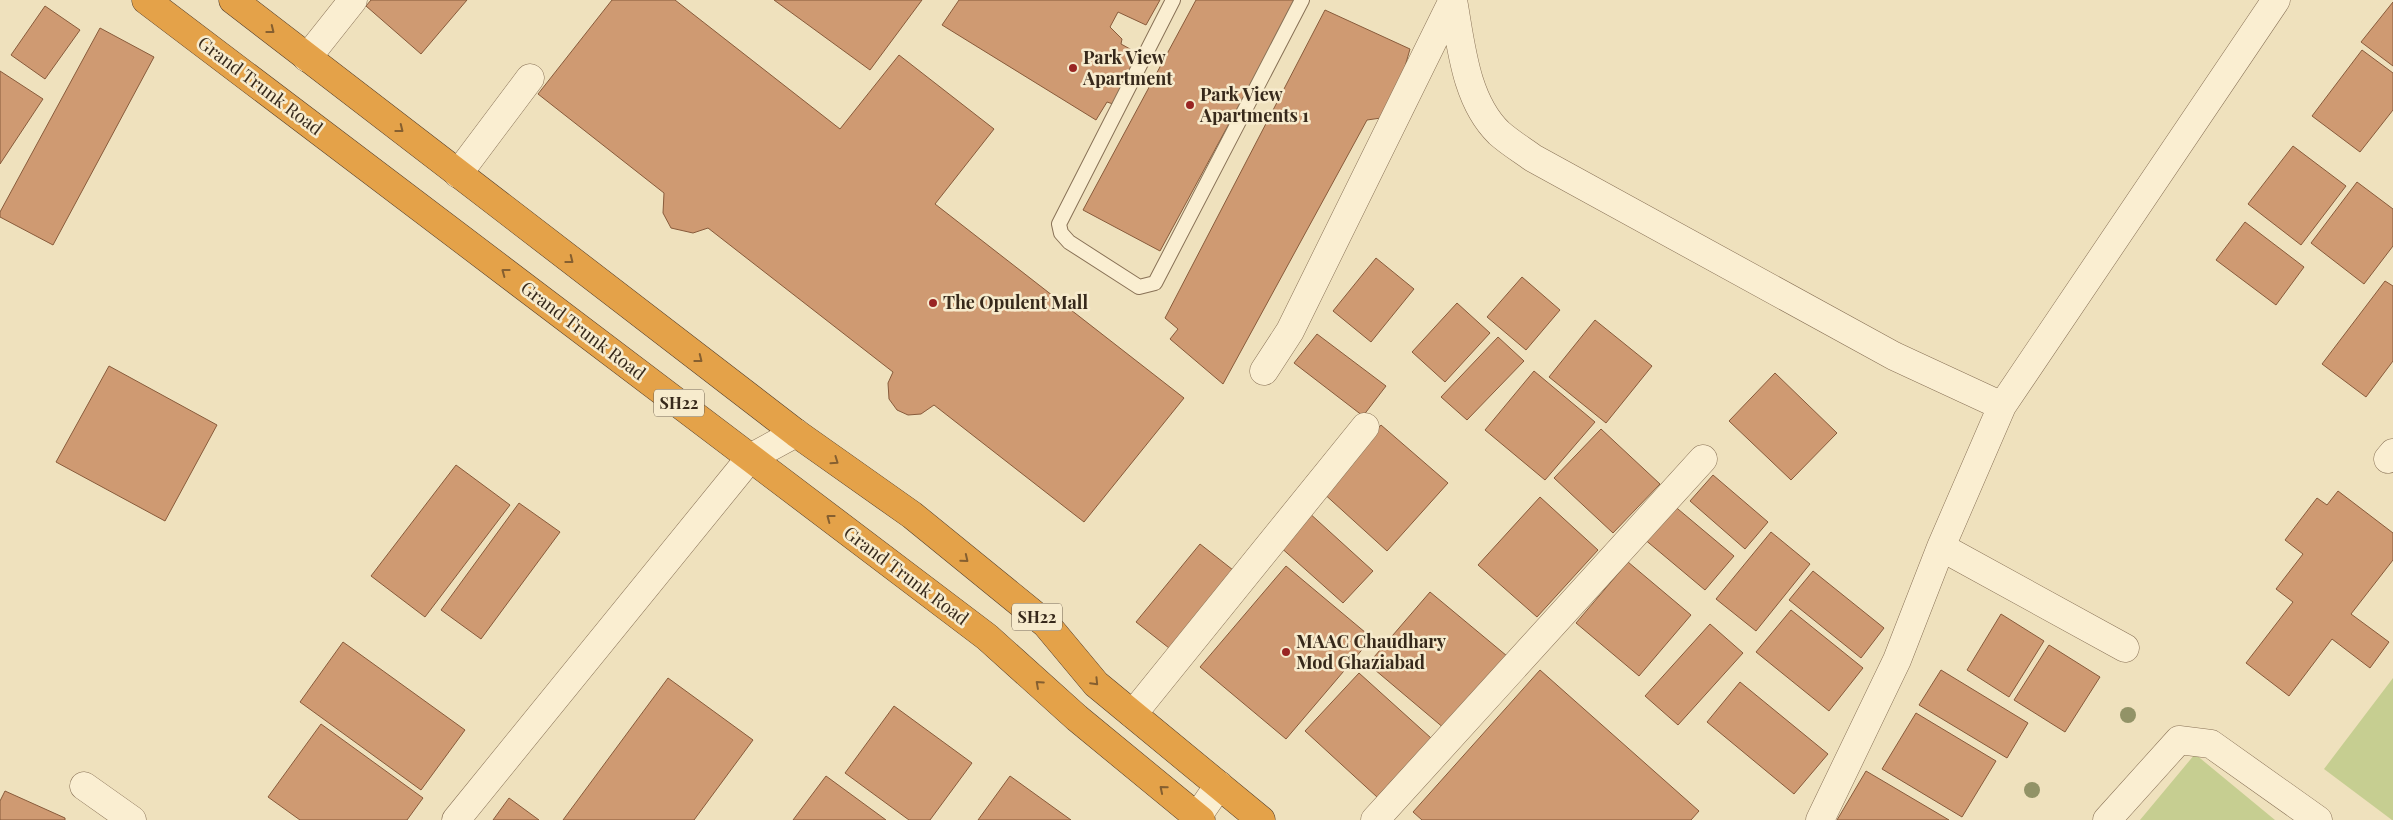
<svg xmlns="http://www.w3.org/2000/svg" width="2393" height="820" font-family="'Playfair Display',serif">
	<rect width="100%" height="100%" fill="#efe1bd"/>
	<!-- green -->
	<path fill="#c6ce91" d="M2393,678V820H2392L2324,769Z
		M2195,754L2275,820H2140Z"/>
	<!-- building -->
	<path fill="#cf9a72" stroke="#885b3b" d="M371,0H467L421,54L366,6Z
		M612,0H675L840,129L899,55L994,129L935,204L1184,398L1084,522L934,405L921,414L908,415L897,410L889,399L888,383L893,372L708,228L693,233L671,228L663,213L664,193L538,94Z
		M774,0H922L870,70Z
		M959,0H1160L1146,25L1118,12L1110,27L1122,39L1121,44L1141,55L1113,104L1107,102L1096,120L942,25Z
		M1196,0H1296L1160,251L1083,210Z
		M2393,2V66L2361,42Z
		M45,6L80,30L45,79L11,55Z
		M1325,10L1410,49L1398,91L1381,118L1367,120L1223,384L1170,339L1178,329L1165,318Z
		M100,28L154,57L53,245L0,217V212Z
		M2362,50L2393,73V110L2360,152L2312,116Z
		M0,71L43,99L0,164Z
		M2293,146L2346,186L2301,245L2248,204Z
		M2357,182L2393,209V246L2364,284L2311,243Z
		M2245,222L2304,267L2276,305L2216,260Z
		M1376,258L1414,289L1371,342L1333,311Z
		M1522,277L1560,310L1526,350L1487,317Z
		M2385,281L2393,286V361L2366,397L2322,364Z
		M1457,303L1490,333L1445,382L1412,352Z
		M1595,320L1652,366L1606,423L1549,377Z
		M1317,334L1386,386L1363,416L1294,363Z
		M1498,337L1524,361L1467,420L1441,397Z
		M109,366L217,425L165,521L56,462Z
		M1534,371L1595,422L1545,480L1485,430Z
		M1775,373L1837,433L1791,480L1729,421Z
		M1381,425L1448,483L1387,551L1321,491Z
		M1601,429L1660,484L1613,533L1554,478Z
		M456,465L510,505L425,617L371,576Z
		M1713,475L1768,522L1745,549L1690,501Z
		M2338,491L2393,533V560L2351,614L2389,642L2370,668L2332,639L2289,696L2246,663L2293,602L2276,589L2303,554L2285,540L2317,498L2327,505Z
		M1540,497L1598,550L1537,617L1478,565Z
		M519,503L560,532L481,639L441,610Z
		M1672,504L1734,556L1705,590L1643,538Z
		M1307,511L1373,571L1343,603L1278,545Z
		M1771,532L1810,564L1756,631L1716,599Z
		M1200,544L1233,570L1169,648L1136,622Z
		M1628,562L1691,615L1639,676L1576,623Z
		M1286,566L1372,638L1286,739L1200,667Z
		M1813,571L1884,628L1861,658L1789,600Z
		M1430,592L1507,656L1445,729L1368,664Z
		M1791,610L1863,668L1829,711L1756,652Z
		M2001,614L2044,641L2009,697L1967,670Z
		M1710,624L1743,653L1678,725L1645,696Z
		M343,642L465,730L421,790L300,702Z
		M2049,645L2100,677L2065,732L2014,700Z
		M1540,670L1699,811L1691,820H1422L1413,812Z
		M1941,670L2028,723L2007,758L1919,705Z
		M1359,673L1431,738L1377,797L1305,731Z
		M668,678L753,740L694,820H563Z
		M1740,682L1828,754L1794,794L1707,722Z
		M894,706L972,763L930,820H909L845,773Z
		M1916,713L1996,761L1962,817L1882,769Z
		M321,724L423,798L407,820H300L268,797Z
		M1866,771L1949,820H1837Z
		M826,776L886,820H793Z
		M1010,776L1071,820H978Z
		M5,791L65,818V820H0V801Z
		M509,798L539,820H493Z"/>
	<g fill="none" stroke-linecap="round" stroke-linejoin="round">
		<defs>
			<path id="lane" d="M1173,0L1059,224L1061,233L1069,242L1139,287L1155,283L1302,0"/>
			<path id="street" d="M1453,0C1461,44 1465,100 1499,133C1509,142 1522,150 1533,158L1894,356L2002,406
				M307,58L353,0
				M458,174L530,78
				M1264,371L1290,331L1453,0
				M2388,459L2393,453
				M1941,547L2125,648
				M1133,714L1365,427
				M84,786L132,820
				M456,820L750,458L796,433
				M1195,820L1219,785
				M1375,820L1703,459
				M1820,820L1897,660L1941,547L2002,406L2276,0
				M2107,820L2179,740L2211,744L2318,820"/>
			<path id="highway" d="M146,0L987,637L1077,718L1201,820
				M233,0L796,433L912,515L1046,624L1096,684L1261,820"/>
		</defs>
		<!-- lane casing -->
		<use href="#lane" stroke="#887156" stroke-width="16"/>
		<!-- street casing -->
		<use href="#street" stroke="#887156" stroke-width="29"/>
		<!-- highway casing -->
		<use href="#highway" stroke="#553f2b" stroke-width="29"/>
		<!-- lane -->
		<use href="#lane" stroke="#faeed1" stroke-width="14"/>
		<!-- street -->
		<use href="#street" stroke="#faeed1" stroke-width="28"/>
		<!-- highway -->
		<use href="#highway" stroke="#e4a249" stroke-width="28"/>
	</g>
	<!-- trees -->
	<g fill="#929367">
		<circle cx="2128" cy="715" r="8"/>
		<circle cx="2032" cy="790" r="8"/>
	</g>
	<!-- one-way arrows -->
	<defs><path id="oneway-chevron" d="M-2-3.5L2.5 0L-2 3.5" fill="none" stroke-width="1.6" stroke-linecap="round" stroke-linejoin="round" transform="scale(1.25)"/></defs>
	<g stroke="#855f30">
		<use href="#oneway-chevron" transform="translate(271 30) rotate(38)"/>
		<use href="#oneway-chevron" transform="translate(400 129) rotate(38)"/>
		<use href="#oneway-chevron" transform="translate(570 260) rotate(38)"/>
		<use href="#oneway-chevron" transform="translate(505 272) rotate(-143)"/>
		<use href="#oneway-chevron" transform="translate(699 359) rotate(38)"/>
		<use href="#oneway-chevron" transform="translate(835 461) rotate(35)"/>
		<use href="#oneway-chevron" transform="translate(830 518) rotate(-143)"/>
		<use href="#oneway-chevron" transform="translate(965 559) rotate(39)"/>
		<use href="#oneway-chevron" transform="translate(1095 682) rotate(46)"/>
		<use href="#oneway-chevron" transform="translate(1039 684) rotate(-138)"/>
		<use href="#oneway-chevron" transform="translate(1163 789) rotate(-140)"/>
	</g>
	<!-- markers -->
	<g fill="#992523" stroke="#f7ebcd" stroke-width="2">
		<circle cx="1073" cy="68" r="5"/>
		<circle cx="1190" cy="105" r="5"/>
		<circle cx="933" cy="303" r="5"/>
		<circle cx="1286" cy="652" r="5"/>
	</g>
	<g text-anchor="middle" stroke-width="5" stroke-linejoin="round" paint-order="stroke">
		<!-- shield labels -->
		<g fill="#f7ebcd" stroke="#716350" stroke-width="1">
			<rect x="654" y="389.5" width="50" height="27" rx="4"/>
			<rect x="1012" y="603.5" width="50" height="27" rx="4"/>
		</g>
		<g font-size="16" font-weight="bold" fill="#37291b">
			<text x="679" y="409">SH22</text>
			<text x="1037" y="623">SH22</text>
		</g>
		<!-- poi labels -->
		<g font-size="18" font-weight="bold" fill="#37291b" stroke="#f7ebcd" text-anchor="start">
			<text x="1083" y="64">Park View<tspan x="1083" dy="21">Apartment</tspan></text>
			<text x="1200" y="101">Park View<tspan x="1200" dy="21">Apartments 1</tspan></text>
			<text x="943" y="309">The Opulent Mall</text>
			<text x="1296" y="648">MAAC Chaudhary<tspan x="1296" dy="21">Mod Ghaziabad</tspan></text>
		</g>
		<!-- street labels -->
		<g font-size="18" fill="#37291b" stroke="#f7ebcd">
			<text transform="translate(260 86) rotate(37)" y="6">Grand Trunk Road</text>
			<text transform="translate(583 331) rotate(37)" y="6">Grand Trunk Road</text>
			<text transform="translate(906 576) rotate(37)" y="6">Grand Trunk Road</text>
		</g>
	</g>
</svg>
